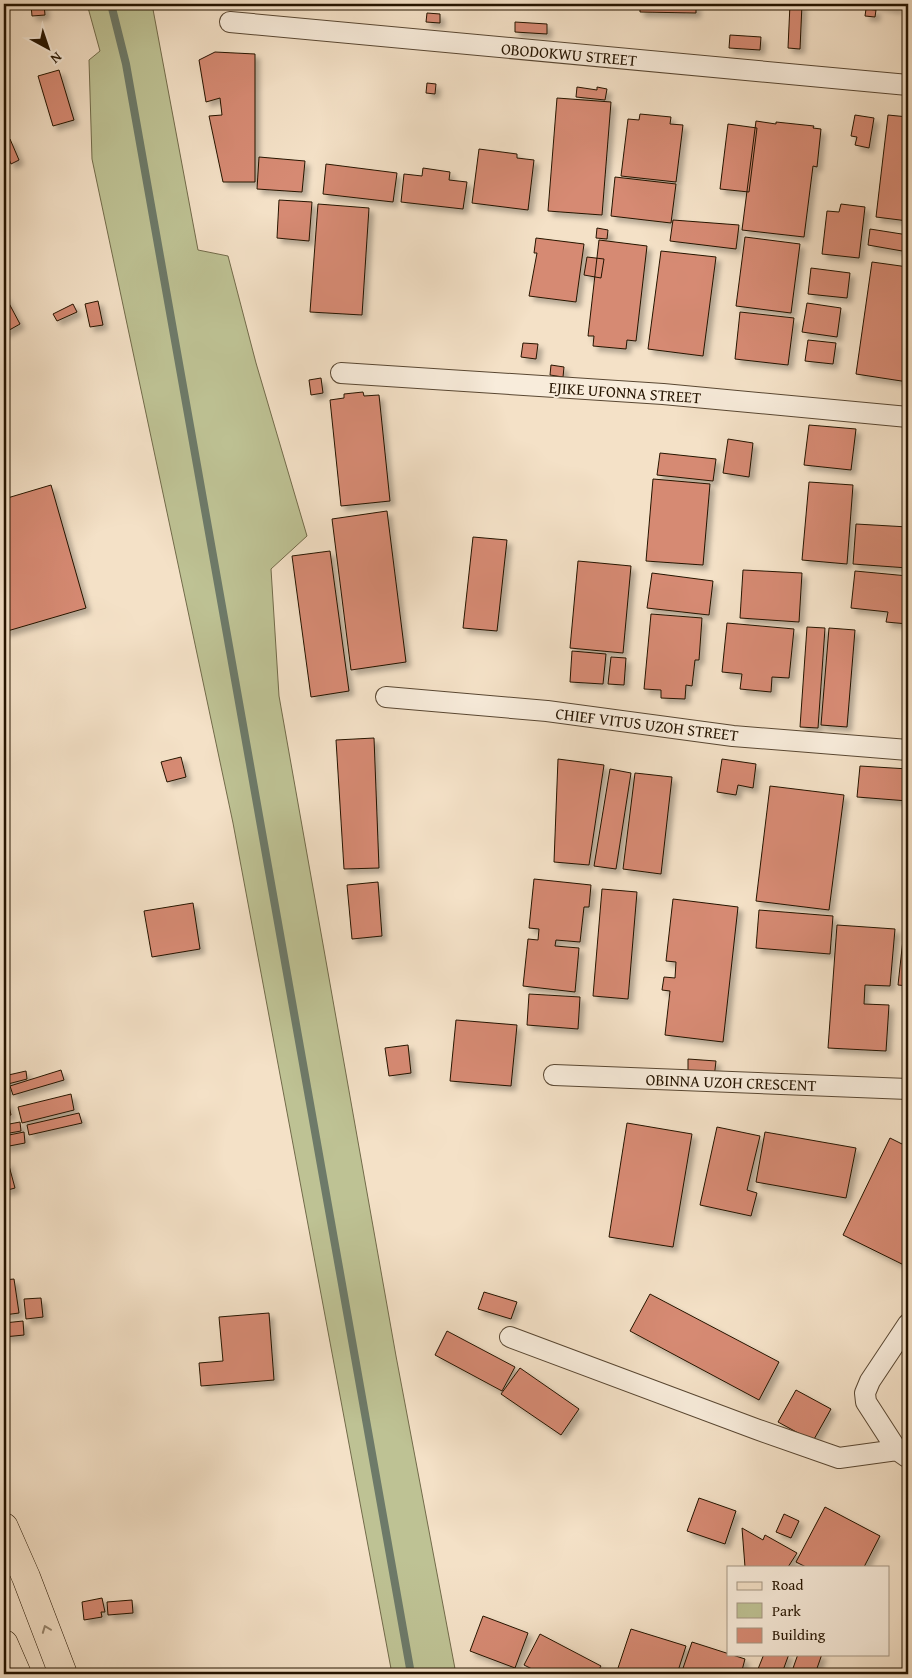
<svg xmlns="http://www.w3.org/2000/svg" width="912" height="1678" font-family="'Gentium Book Plus',serif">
	<defs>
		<filter id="shadow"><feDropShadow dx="4.5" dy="4.5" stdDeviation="2.5" flood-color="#0004"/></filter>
	</defs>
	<rect width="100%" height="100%" fill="#f4e1c7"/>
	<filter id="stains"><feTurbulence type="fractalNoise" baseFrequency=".004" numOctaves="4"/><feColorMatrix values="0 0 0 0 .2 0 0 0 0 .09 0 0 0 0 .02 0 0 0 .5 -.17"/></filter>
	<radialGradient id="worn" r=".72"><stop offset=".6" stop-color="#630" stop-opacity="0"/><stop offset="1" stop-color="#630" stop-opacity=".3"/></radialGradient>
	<!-- green -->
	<path fill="#bec294" stroke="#726b4a" d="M87,4H152L198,250L228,256L256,363L307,536L271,569L279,696L396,1356L456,1674H392L233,823L92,159L89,60L100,51Z"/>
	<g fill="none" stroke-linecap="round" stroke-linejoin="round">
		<!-- stream -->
		<path stroke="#6d7a69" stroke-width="8" d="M111,4L126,64L411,1674"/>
	</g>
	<!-- building -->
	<path fill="#d68a73" stroke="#251400" filter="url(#shadow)" d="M44,4L45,15L32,16L31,5Z
		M640,4H696V13L640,12Z
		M790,4H802L800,49L788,48Z
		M875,4H898L897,9L875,5Z
		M866,9L876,10L875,17L865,16Z
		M427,13L440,14V23L426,22Z
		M515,22L547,24V34L515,32Z
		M730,35L761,37L760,50L729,48Z
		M215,52L255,54V182H223L209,116L222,115L220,98L206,102L199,60Z
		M59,70L74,120L53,126L38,76Z
		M427,83L436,84L435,94L426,93Z
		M577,87L597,90V87L607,89L605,100L576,97Z
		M557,98L611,102L602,215L548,211Z
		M640,114L671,117L670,124L683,125L676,182L621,176L628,119L639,120Z
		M855,115L874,118L869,148L855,145L857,137L851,136Z
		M888,115L908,117V221L876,217Z
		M756,121L776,124V122L814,126L813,128L821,129L817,167L813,166L804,237L742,230Z
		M728,124L757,128L749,192L720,189Z
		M10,139L19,160L11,164L4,147V142Z
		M479,149L517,154V158L534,160L528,210L472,203Z
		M259,157L305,161L302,192L257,189Z
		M326,164L397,173L393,202L323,194Z
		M423,168L450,172L449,180L467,182L463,209L401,202L404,174L422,176Z
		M615,177L676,184L671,223L611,216Z
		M279,200L312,202L309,241L277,238Z
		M318,204L369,208L362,315L310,312Z
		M841,204L865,207L859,258L822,254L827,211L839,212Z
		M673,220L739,225L736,249L670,241Z
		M597,228L608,230L607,239L596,238Z
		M870,229L908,235V252L868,245Z
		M745,237L800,244L791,313L736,306Z
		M536,238L584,244L576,302L529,296L537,253H534Z
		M599,240L647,246L636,341L627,340L626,349L593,346L594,336H588Z
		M661,251L716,257L703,356L648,349Z
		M587,257L604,259L601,278L584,275Z
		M872,262L908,267V382L856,374Z
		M811,268L850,273L847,298L808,294Z
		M4,294L20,324L4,333Z
		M98,301L103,325L90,327L85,304Z
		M807,303L841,308L837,337L802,332Z
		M73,304L77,312L57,321L53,314Z
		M740,312L794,318L788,365L735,359Z
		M808,340L836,343L833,364L805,361Z
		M523,343L538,344L536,359L521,357Z
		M551,365L564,367L563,377L550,375Z
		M321,378L323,393L311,395L309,380Z
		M363,392L364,396L379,395L390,501L341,506L330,400L344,398V394Z
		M809,425L856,429L851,470L804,465Z
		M728,439L753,443L749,477L723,473Z
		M660,453L716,459L713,481L657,475Z
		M653,479L710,484L703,565L646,561Z
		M809,482L853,485L847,564L802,560Z
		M51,485L86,608L4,632V499Z
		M387,511L406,662L351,670L332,519Z
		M856,524L908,527V568L853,564Z
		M473,537L507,540L497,631L463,628Z
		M330,551L349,691L311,697L292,556Z
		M578,561L631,566L623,653L570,648Z
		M743,570L802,573L799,622L740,618Z
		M855,571L908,576V624L886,622L888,612L851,608Z
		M652,573L713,581L709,615L647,608Z
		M651,614L702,618L699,660H695L692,686L686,685L685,699L661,698V690L644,689Z
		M727,623L794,629L789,678L772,677L771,692L740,689L742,674L722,672Z
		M807,627L825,628L818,728L800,727Z
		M829,628L855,630L847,727L821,725Z
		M572,651L606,654L603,684L570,682Z
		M611,657L626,658L624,685L608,684Z
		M374,738L379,868L344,869L336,740Z
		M181,757L186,777L167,782L161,762Z
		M558,759L604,765L589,865L554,862Z
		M722,759L756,764L753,788L738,785L736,795L717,792Z
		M860,766L908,769V801L857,797Z
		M610,769L631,773L616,869L594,866Z
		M635,773L672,777L661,874L623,869Z
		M770,786L844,795L829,910L756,901Z
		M534,879L591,885L589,907H584L580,942L556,940L555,946L579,948L575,992L523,986L528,939L538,940L539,929L529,928Z
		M378,882L382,936L352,939L347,885Z
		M602,889L637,892L628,999L593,996Z
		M673,899L738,907L723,1042L665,1035L670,991L662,990L664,977L675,978L676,962L666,961Z
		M193,903L200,949L152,957L144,911Z
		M759,910L833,916L830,954L756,948Z
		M837,925L895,929L890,986L865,985L864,1004L889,1005L886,1051L828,1048Z
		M904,930H908V986L898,985Z
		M529,994L580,997L578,1029L527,1025Z
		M456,1020L517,1025L511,1086L450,1081Z
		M408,1045L411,1073L389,1076L385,1048Z
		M688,1059L716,1061L714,1078L688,1076Z
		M61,1070L64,1080L13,1095L10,1086Z
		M26,1071L27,1079L8,1084L9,1091L4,1093V1076Z
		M71,1094L74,1110L22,1123L18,1107Z
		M8,1101L11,1115L4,1116V1102Z
		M79,1113L82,1123L29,1135L27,1125Z
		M20,1122L21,1131L4,1134V1125Z
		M627,1123L692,1134L673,1247L609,1237Z
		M717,1127L760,1136L747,1190L757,1193L751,1216L700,1205Z
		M24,1132L25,1143L4,1147V1136Z
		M765,1132L856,1148L846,1198L756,1182Z
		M890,1138L908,1147V1267L843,1235Z
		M8,1162L15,1188L4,1191V1163Z
		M14,1279L19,1313L4,1315V1280Z
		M484,1292L517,1302L511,1319L478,1309Z
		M650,1294L779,1362L759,1400L630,1331Z
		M41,1298L43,1317L26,1319L24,1299Z
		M269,1313L274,1380L201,1386L199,1363L223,1361L219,1317Z
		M23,1321L24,1335L4,1337V1323Z
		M447,1331L515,1367L502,1391L435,1355Z
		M520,1368L579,1409L561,1435L501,1394Z
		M796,1390L831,1409L813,1441L778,1422Z
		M699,1498L736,1511L725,1544L687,1531Z
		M825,1507L880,1536L864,1567H806L796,1562Z
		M784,1514L799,1521L791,1538L776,1532Z
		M742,1528L763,1540L765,1535L797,1553L788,1567H745Z
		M102,1598L105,1612H101L102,1617L84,1620L82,1602Z
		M132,1600L133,1613L108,1615L107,1602Z
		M483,1616L528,1633L515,1668L470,1651Z
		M631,1629L686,1646L677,1674H616Z
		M540,1634L601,1666L596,1674H542L524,1665Z
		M692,1642L745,1659L741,1674H681Z
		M764,1654H789L782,1673L787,1674H756Z
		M798,1654H822L815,1674H791Z"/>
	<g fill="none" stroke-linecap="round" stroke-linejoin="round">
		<defs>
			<path id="minor" d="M230,22L908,85
				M341,373L663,394L908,417
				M386,697L547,711L733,736L908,750
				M554,1075L908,1089
				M510,1337L756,1429L839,1458L897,1450
				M907,1457L897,1450L866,1402L865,1393L870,1381L908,1324"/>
			<path id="primary" d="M4,1527L26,1577L63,1674"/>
			<path id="motorway" d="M4,1644L17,1674"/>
		</defs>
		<!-- minor casing -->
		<use href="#minor" stroke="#594732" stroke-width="22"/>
		<!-- primary casing -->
		<use href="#primary" stroke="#251400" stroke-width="29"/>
		<!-- motorway casing -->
		<use href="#motorway" stroke="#251400" stroke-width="29"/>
		<!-- minor -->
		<use href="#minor" stroke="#f8ecdb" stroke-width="20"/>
		<!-- primary -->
		<use href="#primary" stroke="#f4e1c7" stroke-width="28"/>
		<!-- motorway -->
		<use href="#motorway" stroke="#f4e1c7" stroke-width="28"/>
	</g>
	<!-- one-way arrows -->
	<defs><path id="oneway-chevron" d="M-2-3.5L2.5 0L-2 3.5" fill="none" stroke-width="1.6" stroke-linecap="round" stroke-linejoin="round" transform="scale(1.25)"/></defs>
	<use stroke="#97856d" href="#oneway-chevron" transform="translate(46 1629) rotate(-111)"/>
	<g text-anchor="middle" stroke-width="4" stroke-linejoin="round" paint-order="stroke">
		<!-- street labels -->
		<g font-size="16" fill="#251400" stroke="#f8ecdb">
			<text transform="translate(569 54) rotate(5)" y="6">OBODOKWU STREET</text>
			<text transform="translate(625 392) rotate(4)" y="6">EJIKE UFONNA STREET</text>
			<text transform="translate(647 724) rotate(7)" y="6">CHIEF VITUS UZOH STREET</text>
			<text transform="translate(731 1082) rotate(2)" y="6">OBINNA UZOH CRESCENT</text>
		</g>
	</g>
	<!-- margin -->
	<rect width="912" height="1678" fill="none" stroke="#f4e1c7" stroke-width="20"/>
	<rect x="5" y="5" width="902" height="1668" fill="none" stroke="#251400" stroke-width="2.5"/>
	<rect x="10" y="10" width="892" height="1658" fill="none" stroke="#251400"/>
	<!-- legend -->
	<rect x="727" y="1566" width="162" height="90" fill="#f8ecdb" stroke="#a49683"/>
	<rect x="737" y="1582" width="25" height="8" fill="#f4e1c7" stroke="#a49683"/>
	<text x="772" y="1590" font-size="15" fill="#251400">Road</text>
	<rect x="737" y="1603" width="25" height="15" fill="#bec294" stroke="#a49683"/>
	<text x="772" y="1616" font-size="15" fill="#251400">Park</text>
	<rect x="737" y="1628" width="25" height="15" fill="#d68a73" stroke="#a49683"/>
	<text x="772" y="1640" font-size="15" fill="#251400">Building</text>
	<!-- north arrow -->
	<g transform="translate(48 48) rotate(140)" stroke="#f8ecdb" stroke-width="4" paint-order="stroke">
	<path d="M0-4L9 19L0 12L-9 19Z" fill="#251400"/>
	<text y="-8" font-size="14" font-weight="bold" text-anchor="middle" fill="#251400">N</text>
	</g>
	<rect width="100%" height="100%" filter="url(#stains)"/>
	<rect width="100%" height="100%" fill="url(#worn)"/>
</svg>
